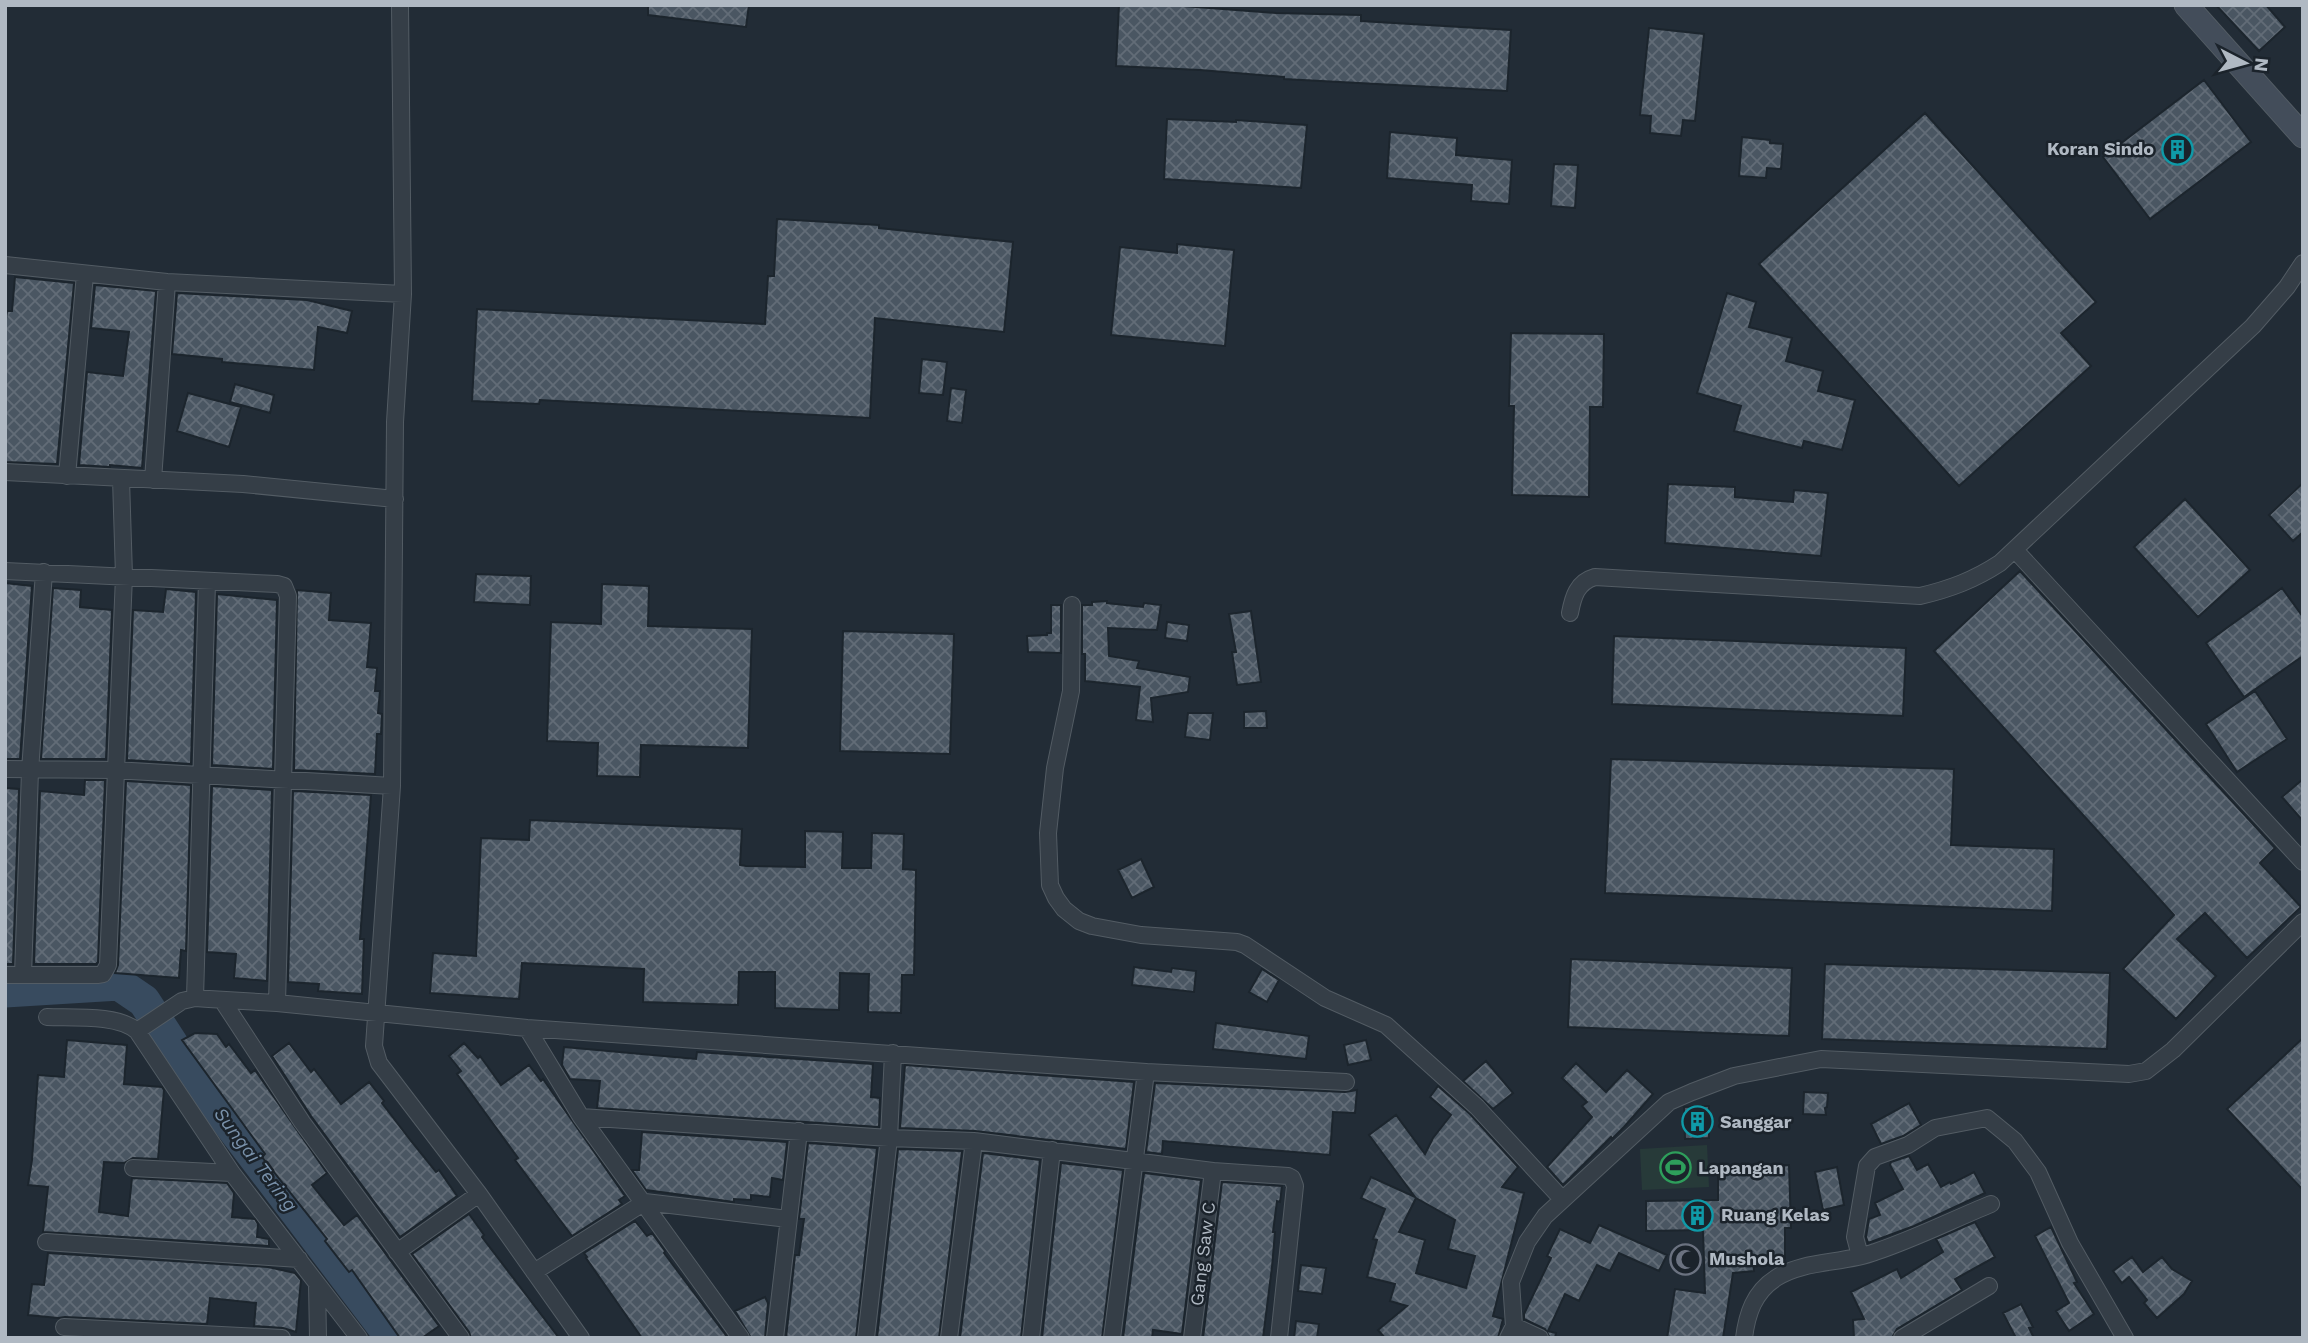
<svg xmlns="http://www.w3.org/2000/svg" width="2308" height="1343" font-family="'Work Sans',sans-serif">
	<defs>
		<pattern id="building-cross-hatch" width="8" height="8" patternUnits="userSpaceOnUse" patternTransform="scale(1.75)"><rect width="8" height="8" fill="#4a5662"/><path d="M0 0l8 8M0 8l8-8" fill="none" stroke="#626c77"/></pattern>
	</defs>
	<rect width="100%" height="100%" fill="#222c36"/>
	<!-- park -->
	<path fill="#273a39" d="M1707,1145L1709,1187L1642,1190L1640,1149Z"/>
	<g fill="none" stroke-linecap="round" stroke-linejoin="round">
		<!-- river -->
		<path stroke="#384b5f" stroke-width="33" d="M5,991L119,984L144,1001L188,1069L392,1338"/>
	</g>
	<!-- building -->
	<path fill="url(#building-cross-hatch)" stroke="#1c252d" stroke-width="2" fill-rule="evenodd" d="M648,5H749L746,27L648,15Z
		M1119,5H1170L1276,13L1361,15V21L1511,30L1507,91L1284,79V77L1200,70L1116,66Z
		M2216,5H2266L2285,27L2259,51Z
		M1649,28L1704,34L1695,121L1683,120L1681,136L1650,133L1651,116L1640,115Z
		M2204,80L2251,142L2150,219L2103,157Z
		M1925,113L2096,302L2061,333L2091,366L1959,486L1759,264Z
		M1167,119L1236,122V120L1307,125L1301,188L1164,179Z
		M1390,132L1457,138L1456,155L1512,160L1509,204L1471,201L1472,185L1387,178Z
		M1742,137L1770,140V143L1783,144L1781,169L1767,168L1766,178L1739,176Z
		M1554,164L1578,165L1575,208L1551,206Z
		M777,219L879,225V228L1013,242L1004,332L875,318L870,418L540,400L539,404L472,401L477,309L765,324L768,276H774Z
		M1177,244L1234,250L1225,346L1111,335L1120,247L1177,253Z
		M15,277L74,283L57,464L5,462V327L7,311H12Z
		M95,285L156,291L142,468L110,465V467L79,465L87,372L123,376L129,332L91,328Z
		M177,293L307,300L352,311L347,333L318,327L314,370L222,362V359L172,354Z
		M1727,293L1756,302L1749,327L1792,338L1786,361L1823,371L1818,391L1855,400L1842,450L1804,441L1802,448L1734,431L1741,406L1697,393Z
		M1511,333L1604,334L1603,407H1590L1589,497L1512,495L1514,406H1509Z
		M922,359L947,362L943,395L919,393Z
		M235,384L274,395L270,413L230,402Z
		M951,388L966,390L962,423L947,421Z
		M188,393L241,407L229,447L177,431Z
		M2303,483V532L2293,541L2269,515Z
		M1668,484L1735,487V497L1793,502L1794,490L1828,493L1821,556L1665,543Z
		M2185,499L2250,570L2198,617L2134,547Z
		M2020,571L2275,848L2260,863L2301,907L2247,958L2205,913L2177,939L2216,976L2176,1019L2123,969L2174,915L1934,651Z
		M476,574L531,576L530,605L474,602Z
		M5,583L32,586L20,759H5Z
		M602,584L649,586L648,626L752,629L748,748L641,745L640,777L597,776L598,743L547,741L551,622L601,624Z
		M53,588L81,590L80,607L112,610L106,759H41Z
		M2282,588L2303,617V656L2244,697L2206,643Z
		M166,589L196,592L191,764L127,760L133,610L163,612Z
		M297,590L331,593L329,620L371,623L367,667L377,668L375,691H380L378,713L382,714L381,734H377L375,774L294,770Z
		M217,594L277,600L273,769L212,765Z
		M1107,601V603L1143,607L1144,603L1161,605L1157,630L1108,628L1109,656L1139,661L1137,668L1190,677L1188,692L1151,698L1153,722L1136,720L1140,687L1085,681V654H1082V605H1092V602Z
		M1051,605H1061V653L1028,652L1027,636L1047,635V633H1051Z
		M1251,611L1261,682L1237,685L1232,652H1236L1229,614Z
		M1167,622L1189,625L1187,641L1165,638Z
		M843,631L954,634L950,754L840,751Z
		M1614,636L1906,648L1903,716L1612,704Z
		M2255,691L2287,739L2237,772L2206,724Z
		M1266,711L1267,728H1244V712Z
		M1188,713H1213L1210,740L1185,737Z
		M1611,759L1954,769L1951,845L2054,849L2052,911L1605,893Z
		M2303,779V821L2282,797Z
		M85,780H105L98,962L96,964H34L40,791L84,795Z
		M126,781L191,785L186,951L181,950L179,978L115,973L118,965Z
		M212,786L272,790L267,981L234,978L236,954L207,952Z
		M5,788L19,789L13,964H5Z
		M293,791L371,795L360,939H364L362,994L318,991L319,984L288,982Z
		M530,820L742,829L740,865L746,866L805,867V831L843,832L842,868H871L872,833L904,834L903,869L916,870L914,975H902L901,1013L868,1012L869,974L840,973L839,1010L775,1008V972H739L738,1005L643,1002L644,969L522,963L519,999L430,993L433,953L476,956L481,838L529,840Z
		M1141,859L1154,887L1132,898L1118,870Z
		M1571,959L1792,968L1789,1036L1568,1027Z
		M1825,964L2110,973L2107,1049L1822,1039Z
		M1134,967L1171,972L1172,968L1196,971L1194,992L1132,985Z
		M1262,969L1279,980L1267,1002L1249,992Z
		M1216,1023L1309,1036L1306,1059L1213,1049Z
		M195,1033L217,1034L226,1047L229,1044L251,1073L255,1070L327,1173L312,1185L344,1225L357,1215L439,1326L422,1338H400L352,1270L349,1272L325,1241L327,1239L262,1157L265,1154L182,1040Z
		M2303,1038V1190L2227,1109Z
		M67,1040L127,1045L124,1084L162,1087L164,1090L158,1159L133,1158L124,1163L104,1162L99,1212L128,1216L132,1178L227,1183L234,1193L232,1217L255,1219L258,1224L257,1237L269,1239V1246L43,1232L48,1187L28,1185L32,1160L38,1075L64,1077Z
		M1366,1040L1371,1060L1348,1065L1344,1045Z
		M289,1043L311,1072L314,1069L341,1104L369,1082L384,1101L382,1103L411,1141L436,1172L439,1170L457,1196L400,1237L311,1116L272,1056Z
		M464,1043L478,1058L480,1056L501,1085L529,1065L541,1081L543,1079L625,1196L619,1200L622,1204L572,1236L515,1160L518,1158L457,1074L461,1071L449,1056Z
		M564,1047L696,1059L697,1052L873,1064L871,1097L880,1098L879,1127L597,1108L600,1081L570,1079L562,1065Z
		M1486,1061L1513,1093L1493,1109L1463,1081Z
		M1576,1063L1606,1092L1627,1070L1653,1094L1624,1127L1612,1139L1611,1137L1563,1185L1547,1167L1592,1117L1582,1106L1587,1102L1562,1078Z
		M905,1065L1134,1082L1126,1149L975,1131L900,1128Z
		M1155,1083L1345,1092L1357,1090L1355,1113L1333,1112L1330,1155L1163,1141L1162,1154L1146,1152Z
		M1438,1086L1470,1114L1518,1167L1502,1187L1524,1193L1493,1316L1503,1319L1498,1338H1385L1378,1330L1407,1306L1390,1301L1395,1284L1367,1277L1377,1240L1373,1239L1385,1209L1361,1198L1371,1177L1415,1197L1369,1135L1396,1115L1425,1154L1433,1138L1451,1115L1430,1097ZM1416,1198L1455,1220L1448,1249L1475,1256L1466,1288L1416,1273L1425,1240L1399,1232Z
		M1804,1092L1828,1093L1827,1107L1825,1108L1826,1115L1803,1114Z
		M1909,1103L1921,1125L1903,1136L1881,1144L1871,1124Z
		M1709,1106V1138L1685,1139L1684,1107Z
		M642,1132L787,1142L783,1180L772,1178L770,1197L751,1195V1200L734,1199V1202L646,1190L632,1170H639Z
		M808,1143L877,1148L856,1338H786L795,1255H799L804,1219H799Z
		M898,1149L962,1151L939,1338H877Z
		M983,1153L1040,1160L1021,1338H960Z
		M1909,1156L1917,1170L1928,1164L1941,1187L1950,1182L1951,1184L1974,1172L1985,1193L1914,1226L1868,1243L1866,1237L1869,1219L1880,1215L1875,1203L1903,1189L1890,1165L1891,1162Z
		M1061,1163L1123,1170L1102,1338H1042Z
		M1789,1165L1791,1228H1785V1258H1753L1754,1271L1733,1273L1723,1338H1667L1675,1289L1705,1293L1703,1230L1646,1231V1201L1718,1200V1173H1758V1166Z
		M1837,1167L1844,1205L1823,1210L1815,1172Z
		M1144,1173L1201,1180L1182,1334L1153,1330L1152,1338H1123Z
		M1222,1182L1282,1186L1280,1202L1277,1201L1273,1232H1275L1272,1267L1263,1338H1203Z
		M469,1214L484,1235L482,1237L559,1338H471L469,1332L412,1254Z
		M635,1221L647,1236L652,1233L665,1251L664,1253L728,1338H642L586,1258L587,1257L584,1253Z
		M1975,1222L1995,1257L1955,1279L1962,1290L1897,1329L1892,1338H1854L1853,1320L1864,1319L1851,1292L1897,1269L1901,1278L1943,1252L1936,1239Z
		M1599,1225L1667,1255L1659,1271L1619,1253L1610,1271L1597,1265L1579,1301L1565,1294L1548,1331L1556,1333L1555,1338H1550L1545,1329L1524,1319V1314L1551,1258L1547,1256L1560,1229L1590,1243Z
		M2051,1227L2077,1282L2074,1283L2094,1314L2069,1331L2056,1311L2069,1303L2035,1236Z
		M48,1253L268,1267L295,1273L301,1280L296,1332L283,1328L254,1326L256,1303L210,1298L207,1324L65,1317L58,1318L28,1315L32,1284L44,1285Z
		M2132,1257L2143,1272L2162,1257L2172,1269L2192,1281L2184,1294L2157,1318L2144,1303L2147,1300L2129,1277L2122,1283L2113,1271Z
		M1301,1265L1326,1268L1322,1294L1298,1291Z
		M765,1297L768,1303L765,1338H751L735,1311Z
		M2021,1304L2033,1327L2029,1328L2034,1338H2016L2003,1313Z
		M1296,1321L1319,1324L1317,1338H1294Z"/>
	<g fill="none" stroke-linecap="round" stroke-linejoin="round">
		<defs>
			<path id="street" d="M400,5L403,294L395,422L392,786L374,1046L379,1063L479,1194L581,1338
				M5,265L167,282L403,294
				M5,472L243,484L395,499
				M67,476L85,274
				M153,480L167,282
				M2015,550L2303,862
				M5,571L277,584L284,586L288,596L277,1003
				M1072,605L1071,691L1055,768L1048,833L1050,885L1056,898L1064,909L1079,921L1092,926L1141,935L1237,942L1245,945L1325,998L1386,1025L1477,1107L1562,1199
				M1570,613C1573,597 1577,582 1595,577L1920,596C1950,589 1974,580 2000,563L2253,326L2287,287L2303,263
				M5,769L114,770L392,786
				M5,975H97L103,974L108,965L124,576L121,479
				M23,975L30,771L44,572
				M195,998L207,582
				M222,1000L302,1122L461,1338
				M47,1017C72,1018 118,1014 137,1031L232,1173L359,1338
				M527,1028L581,1117L741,1338
				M137,1031L182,1001L195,998L209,999L277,1003L527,1028L1146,1072L1346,1082
				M581,1117L889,1138L974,1141L1213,1171L1288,1176L1292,1178L1295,1186L1279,1338
				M133,1168L232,1173
				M46,1242L299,1259
				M397,1252L479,1194
				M1860,1256L1855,1237L1867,1166L1875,1157L1908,1145L1935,1128L1987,1118L2015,1141L2038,1172L2070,1243L2125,1338
				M534,1272L645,1202L788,1219
				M317,1284L318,1338
				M1514,1326L1540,1338
				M64,1327L282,1338
				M775,1338L799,1131
				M866,1338L889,1138L893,1053
				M949,1338L974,1141
				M1031,1338L1052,1150
				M1112,1338L1146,1072
				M1192,1338L1213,1171
				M1508,1338L1514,1326L1511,1282L1527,1242L1545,1216L1669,1102L1692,1092L1734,1076L1821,1059L2129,1074L2146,1071L2173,1050L2303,922
				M1744,1338C1747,1314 1754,1292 1776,1278C1804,1260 1843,1264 1875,1252C1914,1239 1952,1220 1991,1204
				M1902,1338L1989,1286"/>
			<path id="secondary" d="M2186,5L2303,136"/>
		</defs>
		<!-- street casing -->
		<use href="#street" stroke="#535c64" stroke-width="18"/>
		<!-- secondary casing -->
		<use href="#secondary" stroke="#535c64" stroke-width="25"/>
		<!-- street -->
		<use href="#street" stroke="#353e47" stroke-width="16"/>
		<!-- secondary -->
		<use href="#secondary" stroke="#434d5a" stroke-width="23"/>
	</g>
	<!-- icons -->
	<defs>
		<symbol id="building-ring" viewBox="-11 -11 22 22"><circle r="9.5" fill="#1b232b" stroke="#0f9aa8" stroke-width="1.5"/><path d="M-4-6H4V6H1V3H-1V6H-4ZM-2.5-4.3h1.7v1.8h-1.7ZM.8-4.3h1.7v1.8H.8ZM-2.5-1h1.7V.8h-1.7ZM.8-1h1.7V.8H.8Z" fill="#0f9aa8"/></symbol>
		<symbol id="stadium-ring" viewBox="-11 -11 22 22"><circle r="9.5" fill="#1b232b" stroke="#2e9e5b" stroke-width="1.5"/><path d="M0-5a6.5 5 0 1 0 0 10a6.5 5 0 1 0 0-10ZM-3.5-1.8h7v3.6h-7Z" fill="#2e9e5b"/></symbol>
		<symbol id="mosque-ring" viewBox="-11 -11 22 22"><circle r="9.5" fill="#1b232b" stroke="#6b7280" stroke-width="1.5"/><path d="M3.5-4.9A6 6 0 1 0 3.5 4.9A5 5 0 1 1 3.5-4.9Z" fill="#6b7280"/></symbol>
	</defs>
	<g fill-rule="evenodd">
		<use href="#building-ring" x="2160" y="132" width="35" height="35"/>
		<use href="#building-ring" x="1680" y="1104" width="35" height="35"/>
		<use href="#stadium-ring" x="1658" y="1150" width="35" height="35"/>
		<use href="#building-ring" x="1680" y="1198" width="35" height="35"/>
		<use href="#mosque-ring" x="1668" y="1242" width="35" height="35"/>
	</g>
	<g text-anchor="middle" stroke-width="5" stroke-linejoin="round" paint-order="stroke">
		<!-- poi labels -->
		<g font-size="18" font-weight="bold" fill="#b0b9c3" stroke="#1b232b" text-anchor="start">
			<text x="2154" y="155" text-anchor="end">Koran Sindo</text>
			<text x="1720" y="1128">Sanggar</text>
			<text x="1698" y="1174">Lapangan</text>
			<text x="1721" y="1221">Ruang Kelas</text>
			<text x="1709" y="1265">Mushola</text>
		</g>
		<!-- street labels -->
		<g font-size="18" fill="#b0b9c3" stroke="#1b232b">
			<text transform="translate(1203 1254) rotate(-83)" y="6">Gang Saw C</text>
		</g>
		<!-- water labels -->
		<g font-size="19" font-style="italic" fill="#7991aa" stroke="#1b232b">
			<text transform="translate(256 1159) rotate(53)" y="7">Sungai Tering</text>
		</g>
	</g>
	<!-- border -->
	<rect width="2308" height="1343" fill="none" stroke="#b0b9c3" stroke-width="14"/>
	<!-- north arrow -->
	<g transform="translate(2245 63) rotate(96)" stroke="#1b232b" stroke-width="5" paint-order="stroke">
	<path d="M0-5L12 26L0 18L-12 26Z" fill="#b0b9c3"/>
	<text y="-10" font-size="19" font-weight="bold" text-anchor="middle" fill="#b0b9c3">N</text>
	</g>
</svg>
